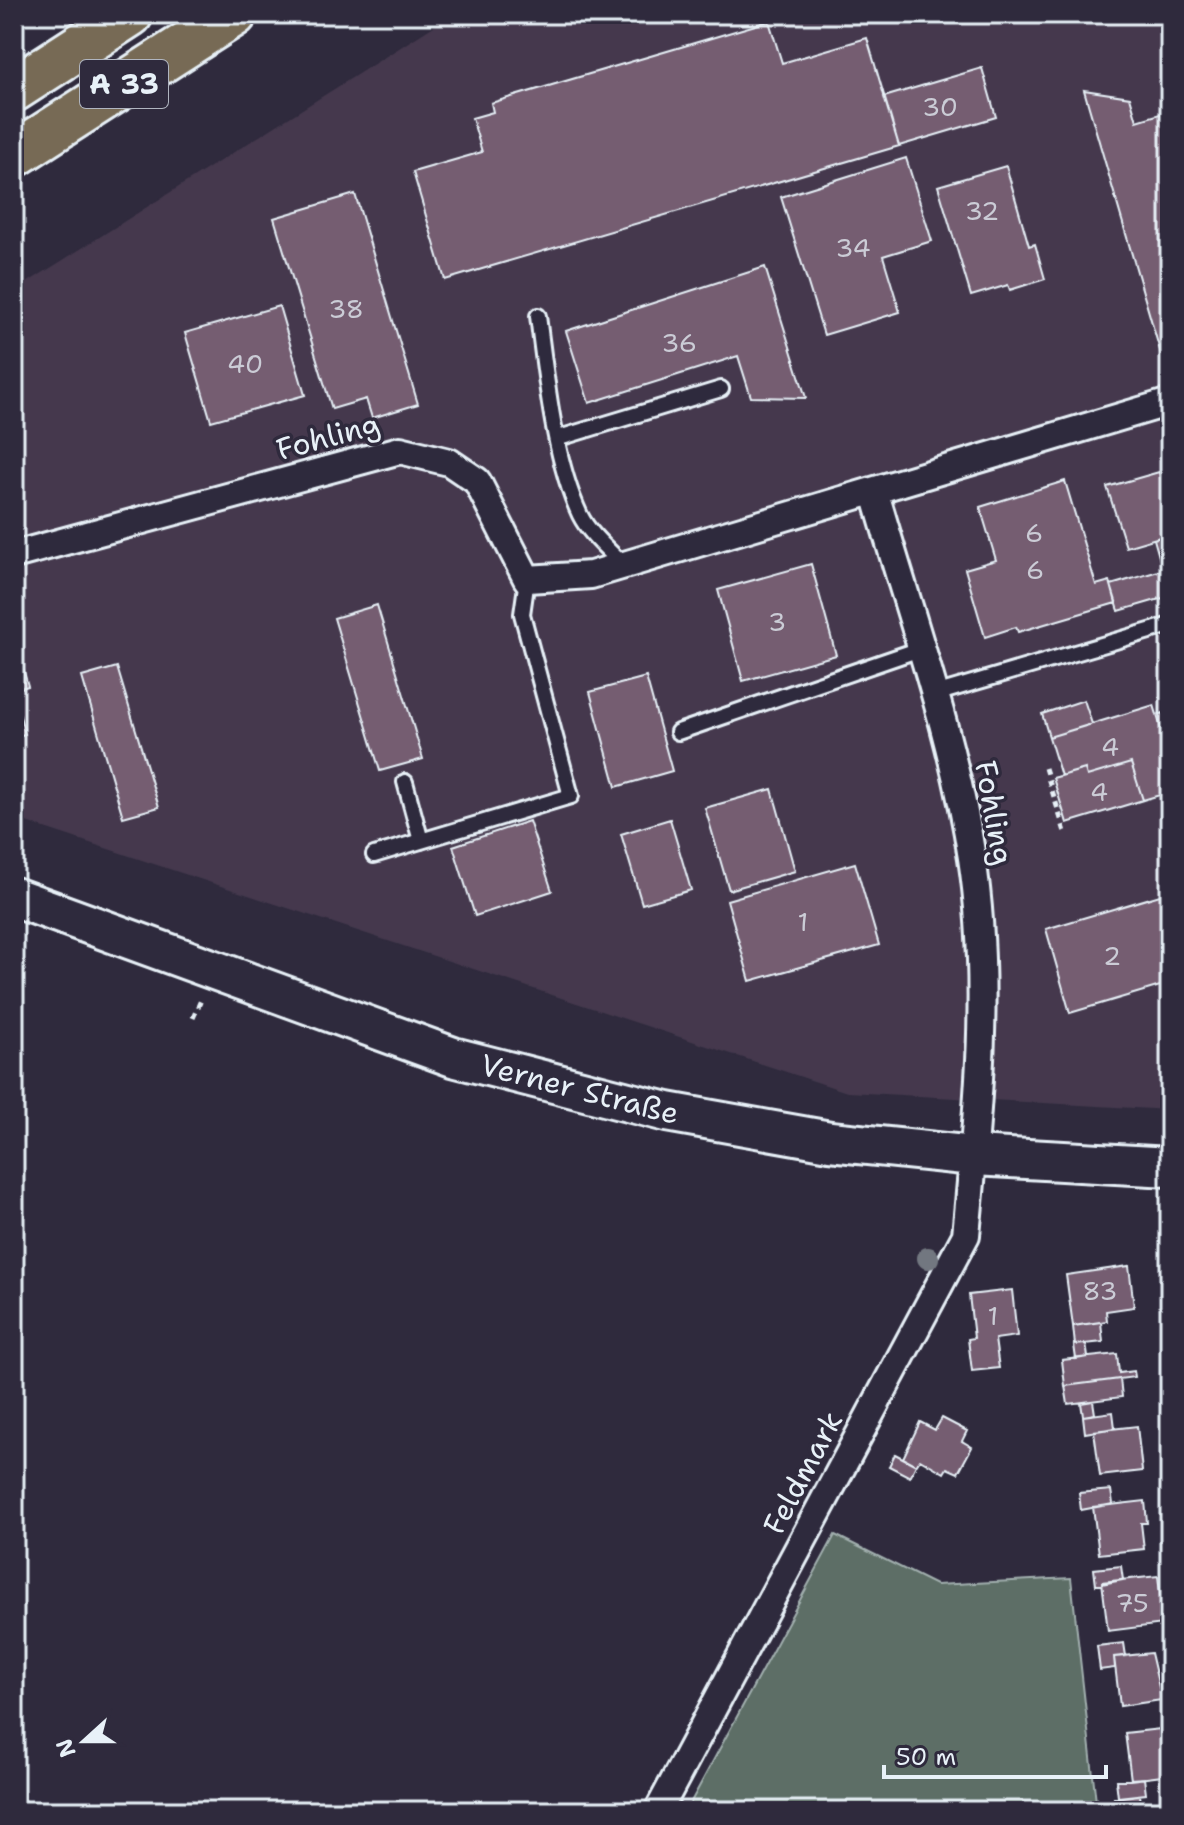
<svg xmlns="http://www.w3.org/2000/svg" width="1184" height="1825" font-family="'Shantell Sans',sans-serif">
	<rect width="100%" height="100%" fill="#2f2a3d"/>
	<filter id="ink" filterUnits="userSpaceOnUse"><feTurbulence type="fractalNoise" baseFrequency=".0125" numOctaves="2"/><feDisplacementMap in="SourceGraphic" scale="16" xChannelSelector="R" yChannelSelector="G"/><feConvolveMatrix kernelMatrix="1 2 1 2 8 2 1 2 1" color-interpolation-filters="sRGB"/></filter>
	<g filter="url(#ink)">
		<!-- built -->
		<path fill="#44394d" d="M453,14H1170V1110L847,1092L14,818V291Z"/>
		<!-- green -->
		<path fill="#5d6e66" stroke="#a2b0af" stroke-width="2" d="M835,1535L936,1585L1071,1578L1097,1811H686Z"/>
		<!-- building -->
		<path fill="#745d71" stroke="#e8f1f8" stroke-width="2" d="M769,21L782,63L867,38L899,146L445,280L413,172L482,152L472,118L493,112L491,103Z
			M982,68L996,117L899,146L884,97Z
			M1084,90L1130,97L1137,121L1170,111V359L1163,361Z
			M906,158L932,241L883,256L900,312L824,335L781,197Z
			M1006,166L1029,246L1035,244L1045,279L1010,290L1008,285L971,296L938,186Z
			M355,194L418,404L372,418L366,399L332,409L274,218Z
			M765,267L806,398L751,397L738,356L589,403L566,331Z
			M279,306L305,395L211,421L185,333Z
			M1159,472L1170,506V534L1126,547L1107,487Z
			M1065,481L1096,585L1110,581L1116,603L1018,632L1016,627L985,637L965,569L996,560L980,507Z
			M1170,534V596L1154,539Z
			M811,564L836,655L743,681L718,590Z
			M1162,570L1170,596L1119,611L1111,585Z
			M377,605L423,759L380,771L334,618Z
			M14,637L28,686L14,690Z
			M117,667L159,807L123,817L82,677Z
			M646,677L672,771L616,787L590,692Z
			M14,695L25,734L14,737Z
			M1084,700L1092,724L1049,737L1042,714Z
			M1154,705L1170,757V792L1143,800L1131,763L1087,776L1085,769L1061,776L1049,737Z
			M1170,711V757L1157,715Z
			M1131,763L1143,800L1067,823L1053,778L1085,769L1087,776Z
			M772,789L795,871L729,890L705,808Z
			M1170,810V839H1169L1161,813Z
			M670,819L691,890L642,904L621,834Z
			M529,821L552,891L475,916L453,846Z
			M855,863L879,945L750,981L727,900Z
			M1170,892V993L1167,984L1070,1013L1046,929Z
			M1129,1266L1134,1307L1106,1311L1107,1321L1073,1326L1066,1275Z
			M1012,1290L1017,1336L995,1339L999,1368L972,1371L968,1339L974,1338L969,1295Z
			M1101,1322L1103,1342L1075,1345L1073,1326Z
			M1086,1344L1088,1357L1076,1359L1074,1345Z
			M1117,1354L1119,1373L1134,1371L1135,1377L1065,1386L1062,1360Z
			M1120,1379L1122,1397L1068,1404L1065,1386Z
			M1093,1401L1095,1414L1083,1416L1081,1403Z
			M1113,1412L1115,1428L1085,1433L1083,1416Z
			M942,1418L967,1431L962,1441L972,1447L958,1473L947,1468L944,1473L920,1459L916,1465L903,1458L920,1422L935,1430Z
			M1137,1426L1142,1471L1100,1476L1094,1431Z
			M895,1454L916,1465L910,1477L889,1466Z
			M1111,1490L1113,1504L1081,1510L1079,1493Z
			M1145,1501L1147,1523H1141L1144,1549L1099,1554L1093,1507Z
			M1121,1566L1123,1580L1096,1585L1094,1569Z
			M1158,1576L1164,1624L1108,1631L1102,1582Z
			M1124,1643L1126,1656L1114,1657L1115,1668L1100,1670L1097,1646Z
			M1151,1653L1162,1700L1120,1706L1114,1657Z
			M1169,1728L1170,1775L1131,1780L1125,1733Z
			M1144,1778L1146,1794L1118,1797L1116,1780Z
			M1140,1795L1142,1811H1115L1114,1798Z"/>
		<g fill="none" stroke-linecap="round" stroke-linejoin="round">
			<defs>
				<path id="service" d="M538,316C546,376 554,460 580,515C590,535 609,550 624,566
					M559,438L721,389
					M935,694L1170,625
					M678,732L920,649
					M405,782L421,841
					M374,855L571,796L522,614L527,579"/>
				<path id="minor" d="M14,555L400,450L449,462L477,481L527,579L591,575L1170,402
					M658,1811L966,1235C978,1112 991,980 972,858C953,733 909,613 875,493"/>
				<g id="secondary">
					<path id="s1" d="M14,897L453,1057L667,1112L830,1141L974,1156L1170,1167"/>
				</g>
				<path id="motorway" d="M14,89L130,14
					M14,155L234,14"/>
			</defs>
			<!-- service casing -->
			<use href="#service" stroke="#e8f1f8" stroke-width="20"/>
			<!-- minor casing -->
			<use href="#minor" stroke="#e8f1f8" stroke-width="32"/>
			<!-- secondary casing -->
			<use href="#secondary" stroke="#e8f1f8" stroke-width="44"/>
			<!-- motorway casing -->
			<use href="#motorway" stroke="#e8f1f8" stroke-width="50"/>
			<!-- path -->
			<path stroke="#e8f1f8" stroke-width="5" stroke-dasharray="6 6" stroke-linecap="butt" d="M1045,768L1065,832
				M193,1018L201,1000"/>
			<!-- service -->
			<use href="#service" stroke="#2f2a3d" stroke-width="14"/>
			<!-- minor -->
			<use href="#minor" stroke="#2f2a3d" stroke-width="26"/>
			<!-- secondary -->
			<use href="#secondary" stroke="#2f2a3d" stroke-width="38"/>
			<!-- motorway -->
			<use href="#motorway" stroke="#776a54" stroke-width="44"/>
		</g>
		<!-- trees -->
		<circle fill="#727780" cx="928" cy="1258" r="11"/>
	</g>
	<g text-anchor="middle" stroke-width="7" stroke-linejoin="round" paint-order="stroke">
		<!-- number labels -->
		<g font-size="26" fill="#cbccd6">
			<text x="940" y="116">30</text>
			<text x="982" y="220">32</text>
			<text x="853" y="257">34</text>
			<text x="346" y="318">38</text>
			<text x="679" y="352">36</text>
			<text x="245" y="373">40</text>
			<text x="1034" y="542">6</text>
			<text x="1035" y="579">6</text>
			<text x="777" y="631">3</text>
			<text x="1110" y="756">4</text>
			<text x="1099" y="801">4</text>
			<text x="803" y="931">1</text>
			<text x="1112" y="965">2</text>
			<text x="1100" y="1300">83</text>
			<text x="993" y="1325">1</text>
			<text x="1132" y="1612">75</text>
		</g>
		<!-- shield labels -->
		<rect fill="#2f2a3d" stroke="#b0b5c0" stroke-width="2" x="80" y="60" width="88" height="48" rx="6"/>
		<g font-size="28" font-weight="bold" fill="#e8f1f8">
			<text x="124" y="94">A 33</text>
		</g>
		<!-- street labels -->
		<g font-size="30" fill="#e8f1f8" stroke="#2f2a3d">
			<text transform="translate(328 437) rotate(-15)" y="10">Fohling</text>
			<text transform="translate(994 813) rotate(80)" y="10">Fohling</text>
			<text dy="10" stroke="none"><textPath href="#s1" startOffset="598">Verner Straße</textPath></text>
			<text transform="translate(803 1473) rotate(-62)" y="10">Feldmark</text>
		</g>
	</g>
	<!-- margin -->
	<rect width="1184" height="1825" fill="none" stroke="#2f2a3d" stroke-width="48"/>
	<rect x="24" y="24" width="1136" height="1777" fill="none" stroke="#e8f1f8" stroke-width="3" filter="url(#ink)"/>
	<!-- north arrow -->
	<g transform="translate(84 1741) rotate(249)" stroke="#2f2a3d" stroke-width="6" paint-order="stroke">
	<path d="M0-6L14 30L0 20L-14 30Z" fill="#e8f1f8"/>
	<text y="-12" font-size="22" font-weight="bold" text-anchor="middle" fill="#e8f1f8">N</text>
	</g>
	<!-- scale -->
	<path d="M884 1765v12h222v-12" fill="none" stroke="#e8f1f8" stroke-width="4"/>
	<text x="896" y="1765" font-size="24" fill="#e8f1f8" stroke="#2f2a3d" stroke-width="6" paint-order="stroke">50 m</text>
</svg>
